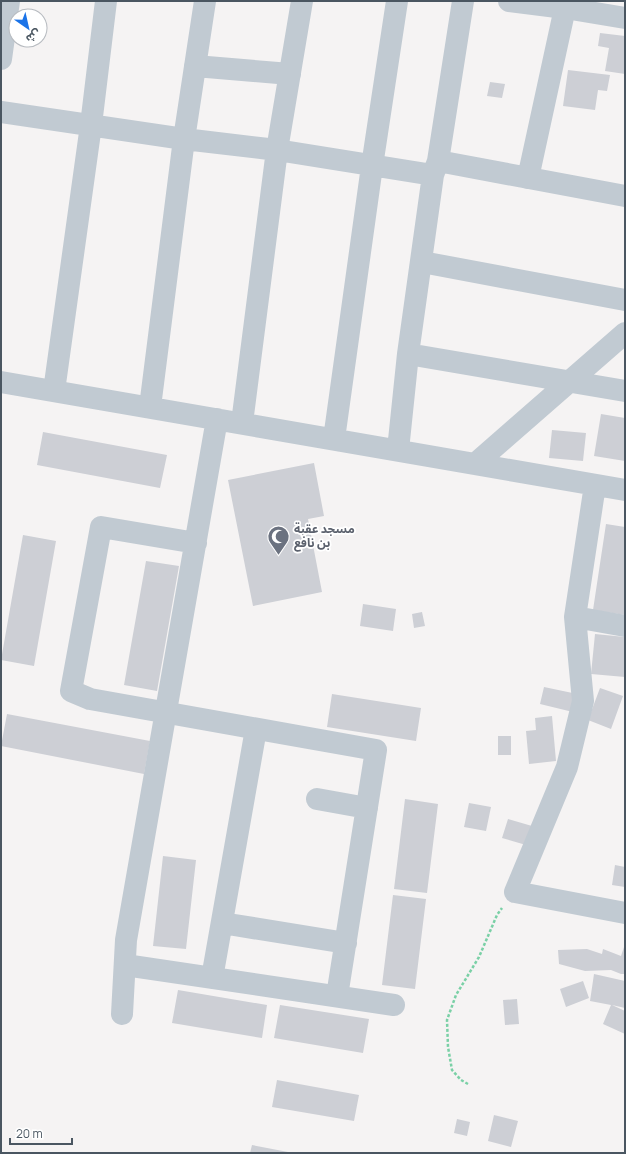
<svg xmlns="http://www.w3.org/2000/svg" width="626" height="1154" font-family="Manrope,'Noto Sans Arabic',sans-serif">
	<rect width="100%" height="100%" fill="#f5f3f3"/>
	<!-- building -->
	<path fill="#cdcfd5" d="M600,33L625,36V74L605,71L609,48L598,46Z
		M568,70L610,75L607,91L598,90L595,110L563,106Z
		M490,82L505,84L502,98L487,96Z
		M601,414L625,418V461L594,456Z
		M552,430L586,433L583,461L549,458Z
		M43,432L167,455L160,488L37,465Z
		M314,463L324,516L308,519L322,592L253,606L228,480Z
		M606,524L625,527V615L593,610Z
		M23,535L56,541L34,666L1,660Z
		M146,561L179,566L157,691L124,685Z
		M363,604L396,609L393,631L360,626Z
		M422,612L425,626L414,628L412,614Z
		M595,634L625,637V677L591,674Z
		M544,687L582,695L577,713L540,704Z
		M600,688L623,696L611,729L588,720Z
		M332,694L421,708L416,741L327,727Z
		M7,714L150,741L144,774L1,746Z
		M552,716L556,761L529,764L526,731L536,730L535,718Z
		M498,736H511V755H498Z
		M405,799L438,804L427,893L394,889Z
		M469,803L491,807L486,831L464,827Z
		M508,819L532,826L526,845L502,838Z
		M163,856L196,860L186,949L153,946Z
		M615,865L625,867V887L612,885Z
		M393,895L426,899L415,989L382,985Z
		M625,944V974H621L611,970L585,971L559,964L558,950L587,949L602,954L603,949L621,956Z
		M594,974L625,981V1008L612,1005L625,1011V1034L603,1024L611,1005L590,1001Z
		M583,981L589,998L566,1007L560,989Z
		M178,990L267,1005L262,1038L172,1023Z
		M517,999L519,1024L505,1025L503,1000Z
		M280,1005L369,1019L363,1053L274,1038Z
		M277,1080L359,1095L354,1121L272,1107Z
		M494,1115L518,1121L511,1147L488,1141Z
		M457,1119L470,1122L467,1136L454,1133Z
		M252,1145L288,1152V1153H250Z"/>
	<g fill="none" stroke-linecap="round" stroke-linejoin="round">
		<!-- path -->
		<path stroke="#7ad0a6" stroke-width="2.5" stroke-dasharray="3 2" stroke-linecap="butt" d="M468,1084L461,1080L452,1070L448,1047L447,1020L456,995L479,957L497,915L502,908"/>
		<!-- minor -->
		<path stroke="#c1cad2" stroke-width="22" d="M509,1L565,8L625,18
			M1,59L9,1
			M195,66L290,74
			M1,112L184,139L277,150L433,175
			M438,161L625,196
			M528,178L565,8
			M422,262L625,300
			M408,354L625,391
			M1,382L625,490
			M54,391L91,125L106,1
			M150,407L184,139L205,1
			M242,423L277,150L302,1
			M334,439L372,166L397,1
			M398,450L408,354L433,175L438,161L463,1
			M475,464L625,333
			M595,485L575,617L583,701L567,767L515,892L625,913
			M196,543L101,527L71,691L90,699L376,750L337,996
			M575,617L625,626
			M317,799L367,808
			M222,923L346,943
			M125,965L394,1005
			M212,978L256,729
			M122,1014L126,940L217,419"/>
	</g>
	<!-- icons -->
	<defs>
		<symbol id="mosque-pin" viewBox="-11 -11 22 30"><path d="M0 17L-7.5 6A9.5 9.5 0 1 1 7.5 6Z" fill="#6b7280" stroke="#fff"/><path d="M3.5-4.9A6 6 0 1 0 3.5 4.9A5 5 0 1 1 3.5-4.9Z" fill="#fff"/></symbol>
	</defs>
	<g fill-rule="evenodd">
		<use href="#mosque-pin" x="266" y="524" width="25" height="34"/>
	</g>
	<g text-anchor="middle" stroke-width="3.5" stroke-linejoin="round" paint-order="stroke">
		<!-- worship labels -->
		<g font-size="12" font-weight="bold" fill="#5b616d" stroke="#fff" text-anchor="start">
			<text x="294" y="533">مسجد عقبة<tspan x="294" dy="14">بن نافع</tspan></text>
		</g>
	</g>
	<!-- border -->
	<rect width="626" height="1154" fill="none" stroke="#4a5661" stroke-width="4"/>
	<!-- north arrow -->
	<g transform="translate(28 28) rotate(146)"><circle r="19" fill="#ffffff" stroke="#b7bbc0"/>
	<path d="M0-3L7 15L0 10L-7 15Z" fill="#1a73e8"/>
	<text y="-6" font-size="11" font-weight="bold" text-anchor="middle" fill="#4a5661">ش</text>
	</g>
	<!-- scale -->
	<path d="M10 1138v6h62v-6" fill="none" stroke="#4a5661" stroke-width="2"/>
	<text x="16" y="1138" font-size="12" fill="#4a5661" stroke="#ffffff" stroke-width="3" paint-order="stroke">20 m</text>
</svg>
